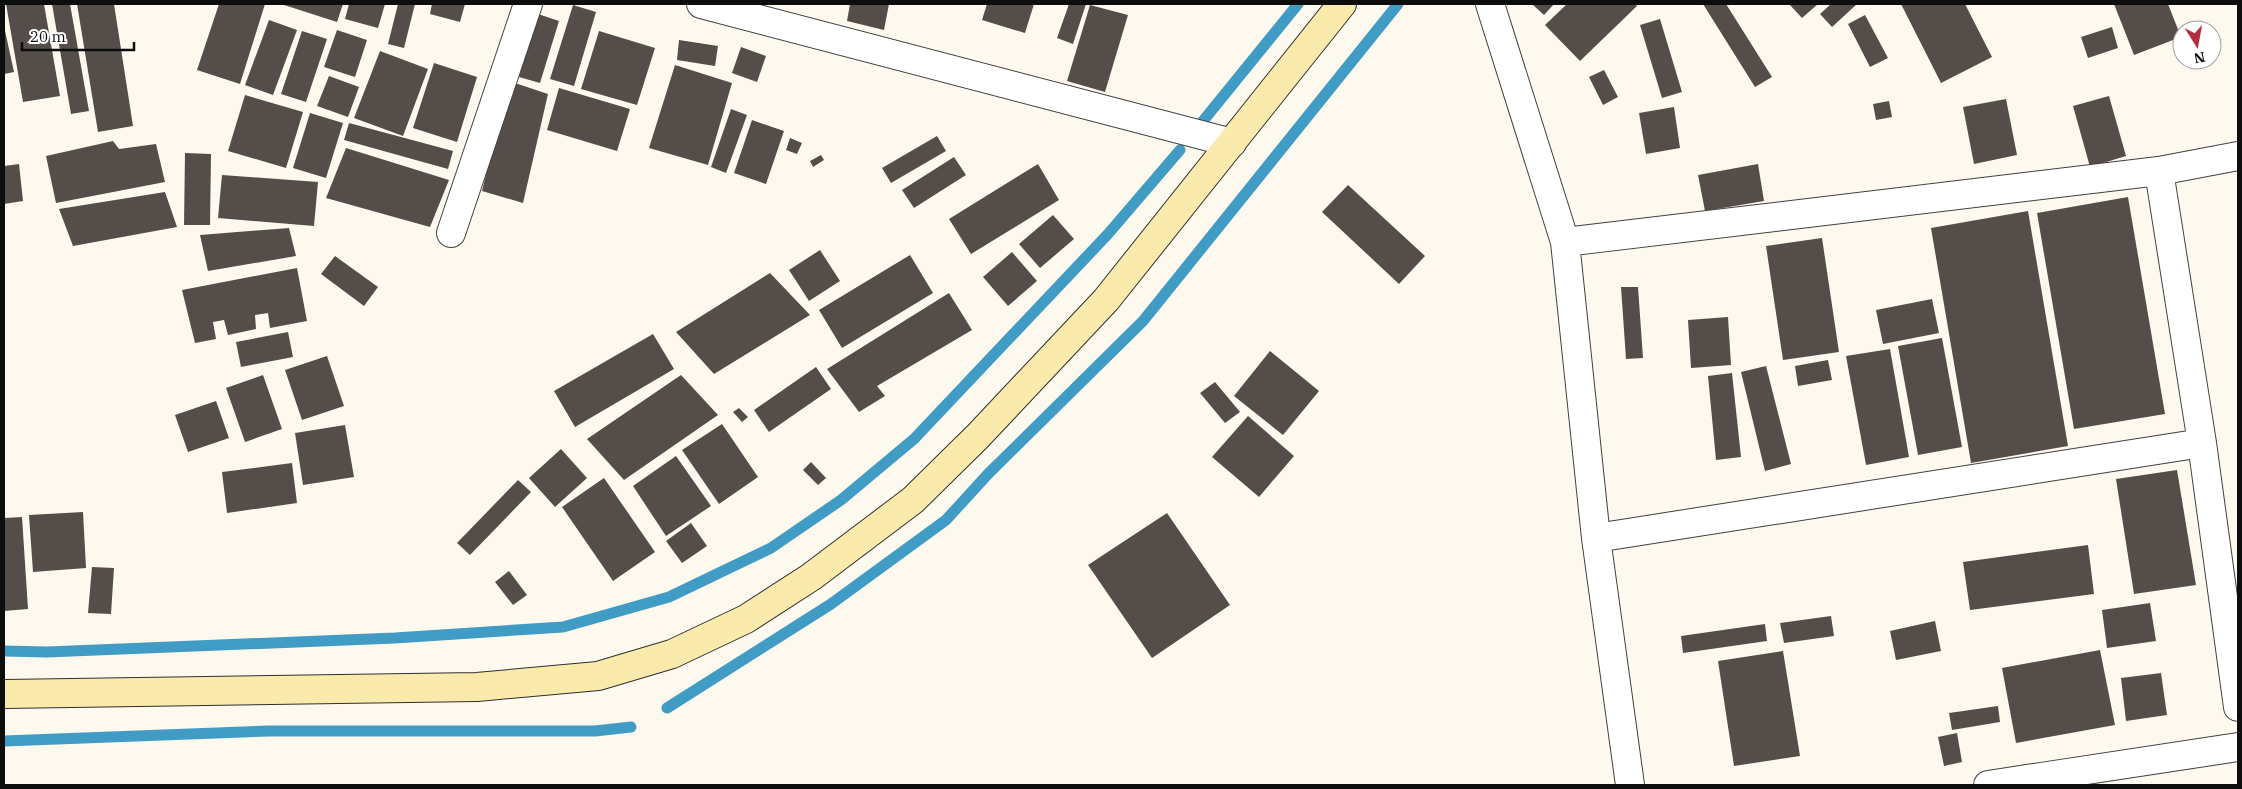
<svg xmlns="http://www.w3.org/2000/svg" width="2242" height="789" font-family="'IBM Plex Serif',serif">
	<rect width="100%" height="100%" fill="#fef9ee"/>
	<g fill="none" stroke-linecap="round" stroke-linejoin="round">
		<!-- stream -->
		<path stroke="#419cc5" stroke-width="11" d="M1203,121L1298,4
			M4,651L47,652L395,638L563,627L669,597L771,548L841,500L914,439L1108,234L1180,150
			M667,708L831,604L946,520L988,474L1143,321L1398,4
			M4,741L269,731H595L631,727"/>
	</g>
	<!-- building -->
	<path fill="#554d4a" d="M6,4H44L60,96L23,102Z
		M52,4H70L89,111L71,114Z
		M77,4H114L133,126L98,132Z
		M219,4H265L240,84L197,70Z
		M281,4H343L337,22Z
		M349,4H385L378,28L345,19Z
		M398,4H415L404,48L388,44Z
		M432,4H465L460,22L430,14Z
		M850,4H889L884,30L847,21Z
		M987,4H1034L1025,33L982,20Z
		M1069,4H1086L1073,44L1057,38Z
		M1532,4H1554L1544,15Z
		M1567,4H1635L1637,6L1580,61L1545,25Z
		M1703,4H1726L1772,77L1755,87Z
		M1789,4H1818L1802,18Z
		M1831,4H1857L1832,27L1820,14Z
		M1901,4H1965L1992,57L1941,83Z
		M2114,4H2168L2181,37L2134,55Z
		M573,5L596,12L574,86L550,79Z
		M1090,5L1128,15L1105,92L1067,81Z
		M538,14L559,21L540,83L519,77Z
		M1865,15L1888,58L1870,67L1848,24Z
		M1660,19L1682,92L1662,98L1640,25Z
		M269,20L297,30L273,95L245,85Z
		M4,26L14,72L4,74Z
		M2112,27L2118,48L2088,58L2081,37Z
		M337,30L367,40L355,77L324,67Z
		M302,31L327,39L306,102L281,94Z
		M599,31L655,48L637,105L581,89Z
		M679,40L718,46L715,66L677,60Z
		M741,47L766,56L757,82L732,73Z
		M380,51L428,69L403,136L354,118Z
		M434,63L477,77L457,142L413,128Z
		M675,65L732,83L708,165L649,148Z
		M1604,70L1618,97L1603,105L1589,77Z
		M329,76L359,87L348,117L317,106Z
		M509,81L548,94L523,203L482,191Z
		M559,88L630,109L617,151L547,130Z
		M245,95L303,112L286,168L228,151Z
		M2109,96L2126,156L2090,167L2073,106Z
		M2006,99L2017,155L1974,164L1963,107Z
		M1889,101L1892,117L1876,120L1873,104Z
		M1674,107L1680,148L1646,154L1639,113Z
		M731,109L747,115L726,173L711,167Z
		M310,113L343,123L326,178L293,168Z
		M752,120L784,131L766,184L734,173Z
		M349,123L453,151L448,169L344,140Z
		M937,136L946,151L891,183L882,168Z
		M790,138L802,143L797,154L786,150Z
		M113,141L119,149L156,144L165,182L56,203L46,156Z
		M346,148L449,180L430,227L326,198Z
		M185,153L211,154L210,225H184Z
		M821,155L824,160L813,167L810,161Z
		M954,157L966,175L914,208L902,190Z
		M19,164L23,201L4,204V166Z
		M1038,164L1059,200L971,254L949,219Z
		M1758,164L1764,201L1705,211L1698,175Z
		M222,175L318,182L314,226L218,218Z
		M1348,185L1425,256L1399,284L1322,212Z
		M165,192L177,227L73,246L59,209Z
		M2128,197L2165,414L2074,429L2037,213Z
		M2028,211L2068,446L1971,463L1931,228Z
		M1053,215L1074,239L1040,268L1019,244Z
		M289,228L296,256L208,271L200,235Z
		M1822,238L1839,352L1783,360L1766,246Z
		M820,250L840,281L809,301L789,270Z
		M1012,252L1037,281L1008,306L983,277Z
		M910,255L933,293L842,348L819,310Z
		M335,256L378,287L364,306L321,274Z
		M297,268L307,321L270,328L268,313L255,315L256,329L228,335L224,320L213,322L216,339L195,343L182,290Z
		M770,273L810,315L714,374L676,332Z
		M1621,287H1638L1643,358L1626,359Z
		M949,293L972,330L877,386L885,396L859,412L827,369Z
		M1932,299L1939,333L1883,344L1876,310Z
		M1728,317L1731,365L1691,368L1688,320Z
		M288,332L293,357L241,367L236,342Z
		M653,334L674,369L575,427L554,391Z
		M1942,338L1962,447L1918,455L1898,346Z
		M1890,349L1909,457L1866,465L1846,356Z
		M1270,351L1319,391L1283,435L1234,396Z
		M327,356L344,406L302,420L285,370Z
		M1828,360L1832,380L1798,386L1795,366Z
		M1766,366L1791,464L1765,471L1741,372Z
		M816,367L831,389L769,432L754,410Z
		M1732,373L1741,457L1716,460L1708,376Z
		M263,375L282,429L245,442L226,388Z
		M681,375L718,415L624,480L587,439Z
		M1215,382L1240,412L1225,423L1200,393Z
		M216,401L229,438L188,452L175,415Z
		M739,408L748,417L742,422L733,412Z
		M1248,416L1294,456L1259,497L1212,457Z
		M722,424L758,477L719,504L682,450Z
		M345,425L354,477L303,485L295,433Z
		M561,449L587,478L555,507L529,478Z
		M676,456L711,506L666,536L633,486Z
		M811,462L826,478L818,485L803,470Z
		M292,463L297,503L227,513L222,472Z
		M2177,470L2196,585L2134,594L2116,479Z
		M604,478L655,552L613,581L562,507Z
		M518,480L531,492L470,555L457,543Z
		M83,512L86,568L33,572L29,515Z
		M1167,513L1230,605L1152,658L1088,565Z
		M22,517L28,609L4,611V518Z
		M691,523L707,546L682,563L666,541Z
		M2088,545L2094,594L1970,610L1963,562Z
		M92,567L114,568L111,614L88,613Z
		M509,571L527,595L513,605L495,582Z
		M2150,603L2156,641L2107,648L2102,610Z
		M1831,616L1834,636L1784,643L1780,623Z
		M1935,621L1941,651L1896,660L1890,631Z
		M1765,624L1767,641L1683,653L1681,636Z
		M2100,650L2115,725L2016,743L2002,668Z
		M1783,651L1800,756L1734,766L1718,661Z
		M2161,673L2167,715L2126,721L2121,678Z
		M1998,706L2000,722L1952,730L1949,713Z
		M1957,733L1962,762L1944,766L1938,737Z"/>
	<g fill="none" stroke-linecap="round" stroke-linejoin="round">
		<defs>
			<path id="street" d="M701,4L1232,143
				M1490,4L1565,242L1596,538L1630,785
				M2159,171L2202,443L2238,707
				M451,233L528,4
				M1565,242L2159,171L2238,156
				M1596,538L2202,443
				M1988,785L2238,747"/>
			<path id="secondary" d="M4,694L477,687L598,676L672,654L746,619L811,577L913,500L978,436L1106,300L1342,4"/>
		</defs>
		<!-- street casing -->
		<use href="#street" stroke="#404040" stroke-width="30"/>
		<!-- secondary casing -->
		<use href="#secondary" stroke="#2f2f2f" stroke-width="30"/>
		<!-- street -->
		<use href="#street" stroke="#fff" stroke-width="28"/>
		<!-- secondary -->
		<use href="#secondary" stroke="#faebad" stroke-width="28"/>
	</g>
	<!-- border -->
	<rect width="2242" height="789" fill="none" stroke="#0d0d0d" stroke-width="10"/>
	<!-- north arrow -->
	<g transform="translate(2197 45) rotate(169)"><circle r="24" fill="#ffffff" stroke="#9e9e9e"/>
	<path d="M0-4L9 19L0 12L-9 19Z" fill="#b42e40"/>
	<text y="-8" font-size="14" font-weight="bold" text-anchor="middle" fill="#0d0d0d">N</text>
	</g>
	<!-- scale -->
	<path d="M22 42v8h112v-8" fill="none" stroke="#0d0d0d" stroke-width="2.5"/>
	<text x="30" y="42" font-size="15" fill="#0d0d0d" stroke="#ffffff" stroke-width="4" paint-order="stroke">20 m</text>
</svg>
